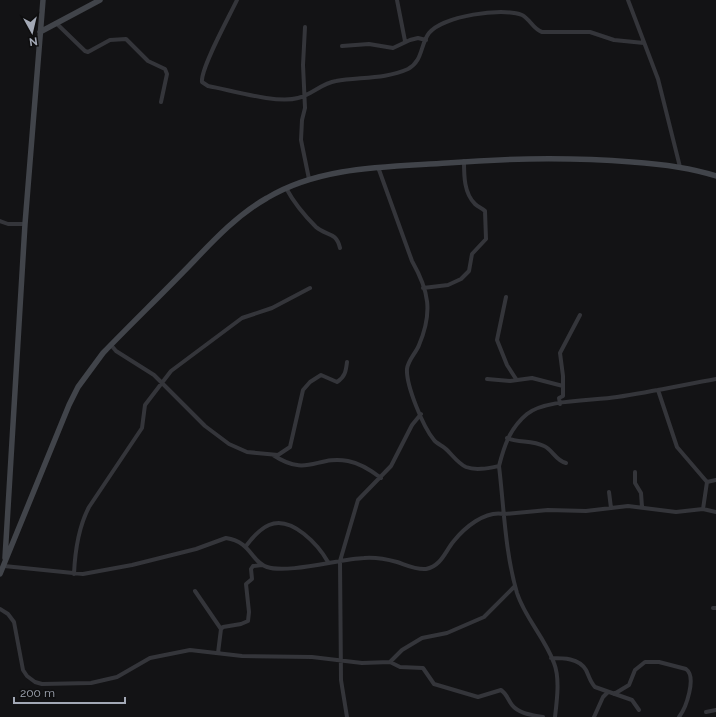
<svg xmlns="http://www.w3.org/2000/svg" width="716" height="717" font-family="Raleway,sans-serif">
	<rect width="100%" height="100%" fill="#131315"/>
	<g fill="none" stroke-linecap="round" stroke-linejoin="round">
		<!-- street -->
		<path stroke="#34353a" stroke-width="4" d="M237,0C230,15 200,69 202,82L208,86C231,90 276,104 298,98C311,95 322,83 336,81C360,77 386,79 408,69C423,61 420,45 429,33C443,16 502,7 522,15C530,19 533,29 542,32H590L614,40L644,43
			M397,0L405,41
			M628,0L658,79L680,167
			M56,23L85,51L88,52L110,40L126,39L148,61L165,69L167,74L161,102
			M305,27L303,65L305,108L302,120L301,140L309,179
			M342,46L369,44L393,48L410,40L418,38L426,40
			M378,167L412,261C429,291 433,312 419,345C416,353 408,360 407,369C406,385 423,427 434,440C437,444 444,446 448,451C453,456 459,464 466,467C476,471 489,468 499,466
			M286,188C294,203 304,215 316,227C326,236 336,231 340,248
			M0,221L8,224H25
			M423,288L448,285L461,279L469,271L472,254L486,239L485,211C482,208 478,207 475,204C464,193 464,176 464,161
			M506,297L497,340L507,365L516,379
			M111,345L116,351L154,375L205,426L229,444L247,452L278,455L290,447L303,390L310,382L321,375L337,382C345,377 346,371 347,362
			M487,379L510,381L532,378L563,386
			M658,390L677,447L707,482L703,509
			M560,404L559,398L563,396V376L560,353L580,315
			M507,438C518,443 532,440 544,446C553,450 555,460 566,463
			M273,455C308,478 316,455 348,461C359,463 372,471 381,478
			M635,472V483L641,493L642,507
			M707,482L716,480
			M609,492L611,508
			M246,546C252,538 260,529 269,525C292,515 319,546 328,562
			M4,566L83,574L132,565L196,549L226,538C252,542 250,561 267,567C287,574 340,559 364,558C375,557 386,559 397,562C406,565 416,570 426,569C441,566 445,552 453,542C464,528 485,510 504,514L548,510L586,511L628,506L676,512L703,509L716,512
			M74,574C75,551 78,528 89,507L142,428L145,405L171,371L242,318L272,308L310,288
			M195,591L221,629L218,653
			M713,608H716
			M0,609L8,614L14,622L23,670L27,676L35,682L42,684L91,683L117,677L150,658L190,650L242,656L312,657L362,663L390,662L400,667L423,668L434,684L478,697L501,690C507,694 508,700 512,705C519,714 533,715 543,717
			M221,629L223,627L241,624L248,621L249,612L246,584L252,579L251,569L253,566L262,565
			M551,658C563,658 579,658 586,670C589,676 590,682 595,687L632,700L639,710
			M390,662L402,650L422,638L447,633L484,617L515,586
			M614,694L629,685L635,670L645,662H659L686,669C697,677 686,708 679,717
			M706,712L716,710
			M347,717L341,680L340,561L358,500L391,466L412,425L421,414
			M555,717C557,700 560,678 554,663C545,638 525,618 517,593C505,552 504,508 499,466C504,446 510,428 527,414C546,399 593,401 617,397C650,392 683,385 716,379
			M594,717L603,697L608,692"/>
		<!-- secondary -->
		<path stroke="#41444a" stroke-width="5.5" d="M40,32L100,0
			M5,558L25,224L43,0
			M0,574L69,405L78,387L103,353C131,324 161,295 190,265C213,241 237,215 267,198C320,166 387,167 447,163C509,158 570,157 632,162C661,164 688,167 716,176"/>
	</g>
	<!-- north arrow -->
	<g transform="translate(32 32) rotate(172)" stroke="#0e0e0f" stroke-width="3" paint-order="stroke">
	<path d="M0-3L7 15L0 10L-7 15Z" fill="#a3a9b6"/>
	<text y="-6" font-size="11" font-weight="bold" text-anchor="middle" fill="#a3a9b6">N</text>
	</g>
	<!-- scale -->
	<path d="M14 697v6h111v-6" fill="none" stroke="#a3a9b6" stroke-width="2"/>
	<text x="20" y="697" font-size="12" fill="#a3a9b6" stroke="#0e0e0f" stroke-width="3" paint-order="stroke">200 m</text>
</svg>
